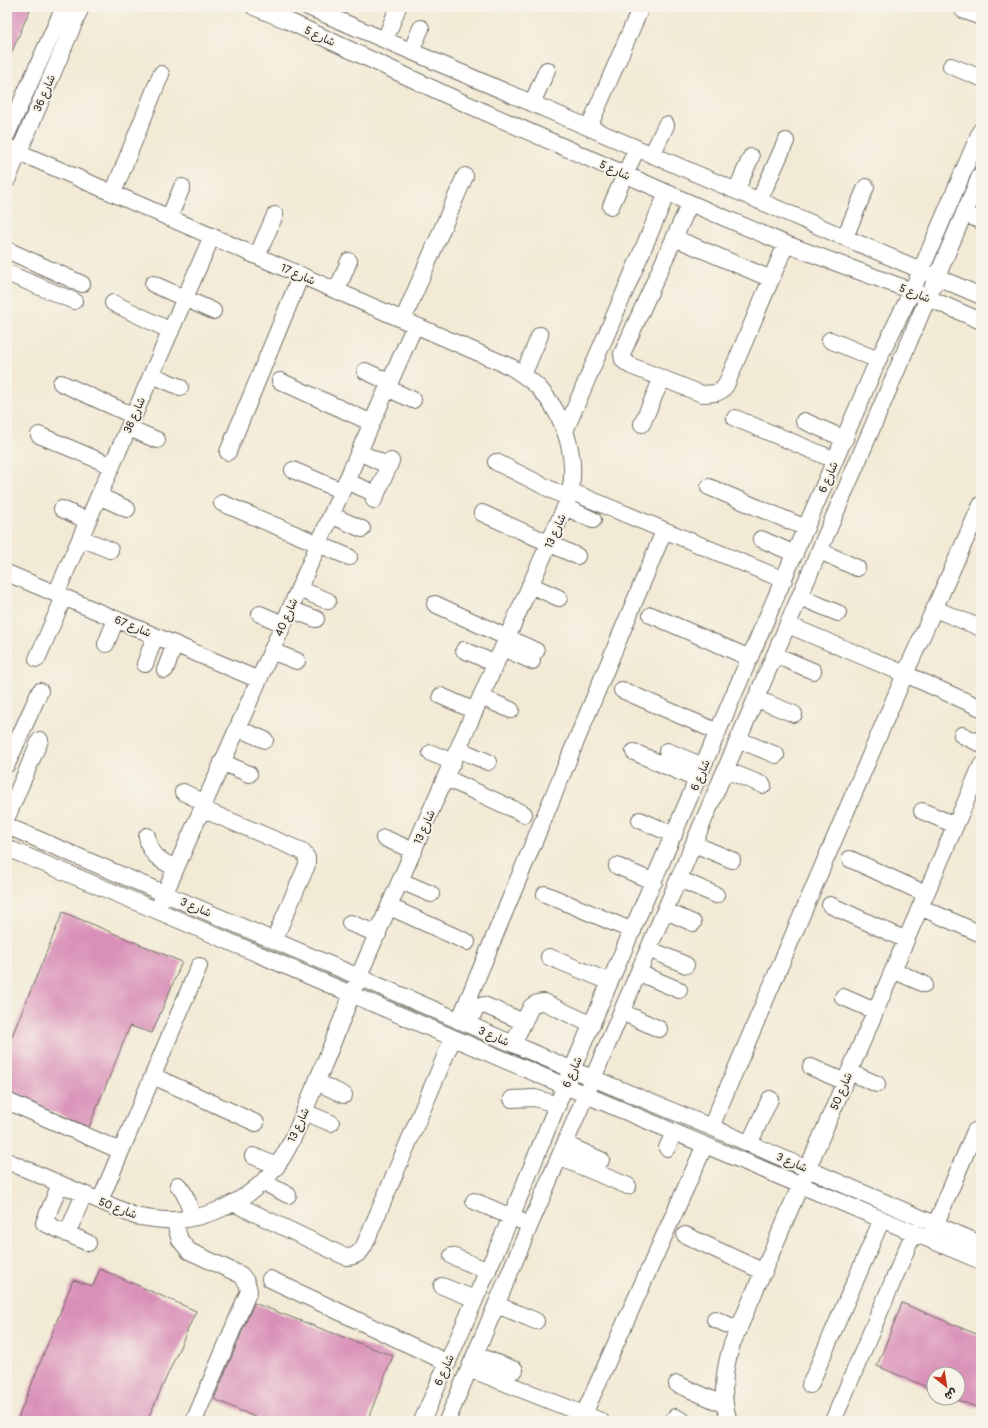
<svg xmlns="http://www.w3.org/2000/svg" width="988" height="1428" font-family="Pangolin,'Playpen Sans Arabic',sans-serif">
	<rect width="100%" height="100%" fill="#f7f3e8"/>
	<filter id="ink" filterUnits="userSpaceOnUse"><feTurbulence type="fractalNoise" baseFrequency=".025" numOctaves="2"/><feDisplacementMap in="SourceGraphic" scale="8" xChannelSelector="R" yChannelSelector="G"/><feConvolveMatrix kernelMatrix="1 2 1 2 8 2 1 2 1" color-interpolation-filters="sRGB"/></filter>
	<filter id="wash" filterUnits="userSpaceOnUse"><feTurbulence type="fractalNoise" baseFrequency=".012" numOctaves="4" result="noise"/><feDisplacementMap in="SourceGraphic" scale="16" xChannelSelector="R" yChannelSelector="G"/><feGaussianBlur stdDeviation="0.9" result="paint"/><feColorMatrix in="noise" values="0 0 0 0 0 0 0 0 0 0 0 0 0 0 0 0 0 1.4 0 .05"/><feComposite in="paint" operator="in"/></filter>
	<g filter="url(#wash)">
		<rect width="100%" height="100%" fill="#f2ead5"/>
		<g id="blocks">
			<!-- building -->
			<path fill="#d990b8" d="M7,7H31L7,63Z
				M63,912L182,962L152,1033L130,1026L89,1127L7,1092V1048Z
				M100,1269L196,1311L147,1421H17L73,1280L93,1286Z
				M254,1303L393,1356L367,1421H264L214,1399Z
				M902,1303L981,1336V1409L958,1400V1374H934V1390L877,1366Z"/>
		</g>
	</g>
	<g filter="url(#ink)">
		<use href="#blocks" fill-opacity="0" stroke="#716e66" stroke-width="1"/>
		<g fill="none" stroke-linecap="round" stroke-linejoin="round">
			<defs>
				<path id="minor" d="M254,7L286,20L453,98L690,203L786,244L912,291L981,321
					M308,7L981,296
					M963,10L981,17
					M385,40L398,7
					M411,51L421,28
					M951,66L981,78
					M532,103L547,70
					M589,127L641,7
					M7,134L64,7
					M7,147L511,367C520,373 530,379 538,387C567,418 582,467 565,507C496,663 426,819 359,976C343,1016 328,1056 311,1095C301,1120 289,1153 271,1173C248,1200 209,1219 174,1220C161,1221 148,1218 135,1216L7,1161
					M652,155L666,125
					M7,180L81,7
					M736,191L751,157
					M113,193L161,74
					M759,201L786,141
					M690,203L622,354L623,360L631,366L702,394L716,393L722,390L726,385L786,244
					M611,206L637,148
					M964,213L981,221
					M169,218L182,187
					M845,237L866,187
					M675,238L771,279
					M7,250L82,284
					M257,256L275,215
					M7,273L74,301
					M153,284L213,311
					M337,290L349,261
					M113,303L171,331
					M403,320L465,176
					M830,340L878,360
					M365,371L389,382
					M152,375L180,387
					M523,375L540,335
					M280,381L372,423
					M61,383L134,416
					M387,388L413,400
					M735,418L835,460
					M804,421L845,439
					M642,424L662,378
					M129,428L157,440
					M565,431L667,193
					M39,435L112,466
					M228,452L301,275
					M359,452L389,466
					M496,462L568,498
					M293,470L342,491
					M346,481L376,494
					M709,487L806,528
					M570,491L784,580
					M99,496L127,509
					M374,500L391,461
					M222,503L349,557
					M565,507L593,520
					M62,509L88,521
					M482,513L577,556
					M331,515L362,529
					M81,538L110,550
					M761,539L795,554
					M820,551L857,568
					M7,573L259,680
					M530,585L559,598
					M299,589L328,601
					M56,594L212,236
					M800,597L838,613
					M435,604L536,651
					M290,609L316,619
					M935,609L981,628
					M260,614L283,624
					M651,615L750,658
					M788,625L905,674L981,708
					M106,644L116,619
					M503,648L532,661
					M464,650L496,664
					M271,651L297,661
					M775,655L813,671
					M37,659L64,597
					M145,664L155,636
					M165,670L175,644
					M622,690L718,732
					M441,696L475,711
					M481,697L511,710
					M757,699L794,714
					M237,728L265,740
					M962,735L981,744
					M739,740L776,755
					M458,749L488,762
					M667,751L703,766
					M634,752L698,780
					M431,753L453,762
					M222,762L249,774
					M7,764L40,691
					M726,770L763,785
					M446,778L524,814
					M183,792L205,803
					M202,809L302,851L307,858V865L274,940
					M922,811L955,825
					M7,817L40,740
					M640,820L674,835
					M7,826L359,977L573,1070L711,1127L981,1244
					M147,836C149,854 160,861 176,868
					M384,838L414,851
					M694,844L732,860
					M7,848L158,911L586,1095L981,1261
					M850,859L926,894
					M617,866L654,882
					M679,879L716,895
					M401,881L431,894
					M545,894L633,931
					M161,902L415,325
					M830,905L906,940
					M390,907L467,942
					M920,907L981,934
					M666,911L693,923
					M350,923L378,934
					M649,949L686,965
					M549,957L610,982
					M893,970L924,984
					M639,973L679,990
					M843,997L875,1011
					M622,1012L659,1029
					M459,1021L664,531
					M469,1025C472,1016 474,1007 484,1005L524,1022
					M513,1044L531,1007C535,1003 538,1002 544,1002L592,1025
					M811,1067L845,1082
					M849,1072L877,1084
					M153,1076L256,1123
					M317,1082L344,1095
					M512,1099L535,1098L558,1105
					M7,1101L121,1151
					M304,1112L331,1123
					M711,1127L905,674L981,505
					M565,1144L601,1160
					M749,1144L770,1099
					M667,1148L674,1132
					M253,1156L277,1166
					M559,1157L628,1186
					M263,1182L288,1195
					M60,1184L44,1223L88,1243
					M178,1185C187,1195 190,1205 191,1218
					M100,1201L199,966
					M474,1201L521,1221
					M233,1203L346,1257C354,1257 360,1254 364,1246L453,1038
					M174,1220L180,1240L189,1251L241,1275C246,1280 248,1284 249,1291L194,1421
					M932,1233L975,1131
					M67,1234L84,1194
					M685,1235L764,1272
					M452,1256L488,1271
					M270,1279L448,1363
					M442,1286L475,1299
					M497,1305L536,1321
					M715,1319L739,1330
					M476,1355L515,1370
					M470,1369L601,1421
					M677,1384L725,1405
					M810,1385L882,1219
					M584,1414L705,1145
					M675,1417L683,1421
					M422,1421L511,1217L565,1086L878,360L912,291L981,130
					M447,1421L530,1225L981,174
					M729,1421C720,1395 724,1369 732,1344L981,766
					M833,1421L914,1232"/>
			</defs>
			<!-- minor casing -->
			<use href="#minor" stroke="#716e66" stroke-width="18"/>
			<!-- minor -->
			<use href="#minor" stroke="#fff" stroke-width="16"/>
		</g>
	</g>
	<g text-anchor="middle" stroke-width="4" stroke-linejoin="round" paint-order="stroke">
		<!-- street labels -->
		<g font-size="11" fill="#2b2b2b" stroke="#f7f3e8">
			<text transform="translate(320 36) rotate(25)" y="4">شارع 5</text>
			<text transform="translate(44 93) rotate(-67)" y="4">شارع 36</text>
			<text transform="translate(615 170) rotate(24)" y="4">شارع 5</text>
			<text transform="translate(298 274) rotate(24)" y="4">شارع 17</text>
			<text transform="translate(915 293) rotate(22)" y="4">شارع 5</text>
			<text transform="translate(134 415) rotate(-66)" y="4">شارع 38</text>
			<text transform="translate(828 477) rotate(-67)" y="4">شارع 6</text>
			<text transform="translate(555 531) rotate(-66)" y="4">شارع 13</text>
			<text transform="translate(286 617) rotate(-66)" y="4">شارع 40</text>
			<text transform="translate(133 626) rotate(23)" y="4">شارع 67</text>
			<text transform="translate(700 775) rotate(-67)" y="4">شارع 6</text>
			<text transform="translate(424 827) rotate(-66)" y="4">شارع 13</text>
			<text transform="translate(196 907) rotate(23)" y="4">شارع 3</text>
			<text transform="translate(494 1036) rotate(24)" y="4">شارع 3</text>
			<text transform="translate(572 1072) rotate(-66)" y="4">شارع 6</text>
			<text transform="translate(841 1091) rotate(-67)" y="4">شارع 50</text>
			<text transform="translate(298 1125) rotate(-65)" y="4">شارع 13</text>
			<text transform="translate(792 1162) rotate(23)" y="4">شارع 3</text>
			<text transform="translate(118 1208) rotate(21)" y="4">شارع 50</text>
			<text transform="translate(444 1370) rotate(-66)" y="4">شارع 6</text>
		</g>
	</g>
	<!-- margin -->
	<rect width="988" height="1428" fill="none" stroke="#f7f3e8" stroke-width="24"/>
	<!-- north arrow -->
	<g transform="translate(946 1386) rotate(150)"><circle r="19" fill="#f7f3e8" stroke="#a5a39c"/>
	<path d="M0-3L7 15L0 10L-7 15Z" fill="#c8321e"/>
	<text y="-6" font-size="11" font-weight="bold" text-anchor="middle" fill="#2b2b2b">ش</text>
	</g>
</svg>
